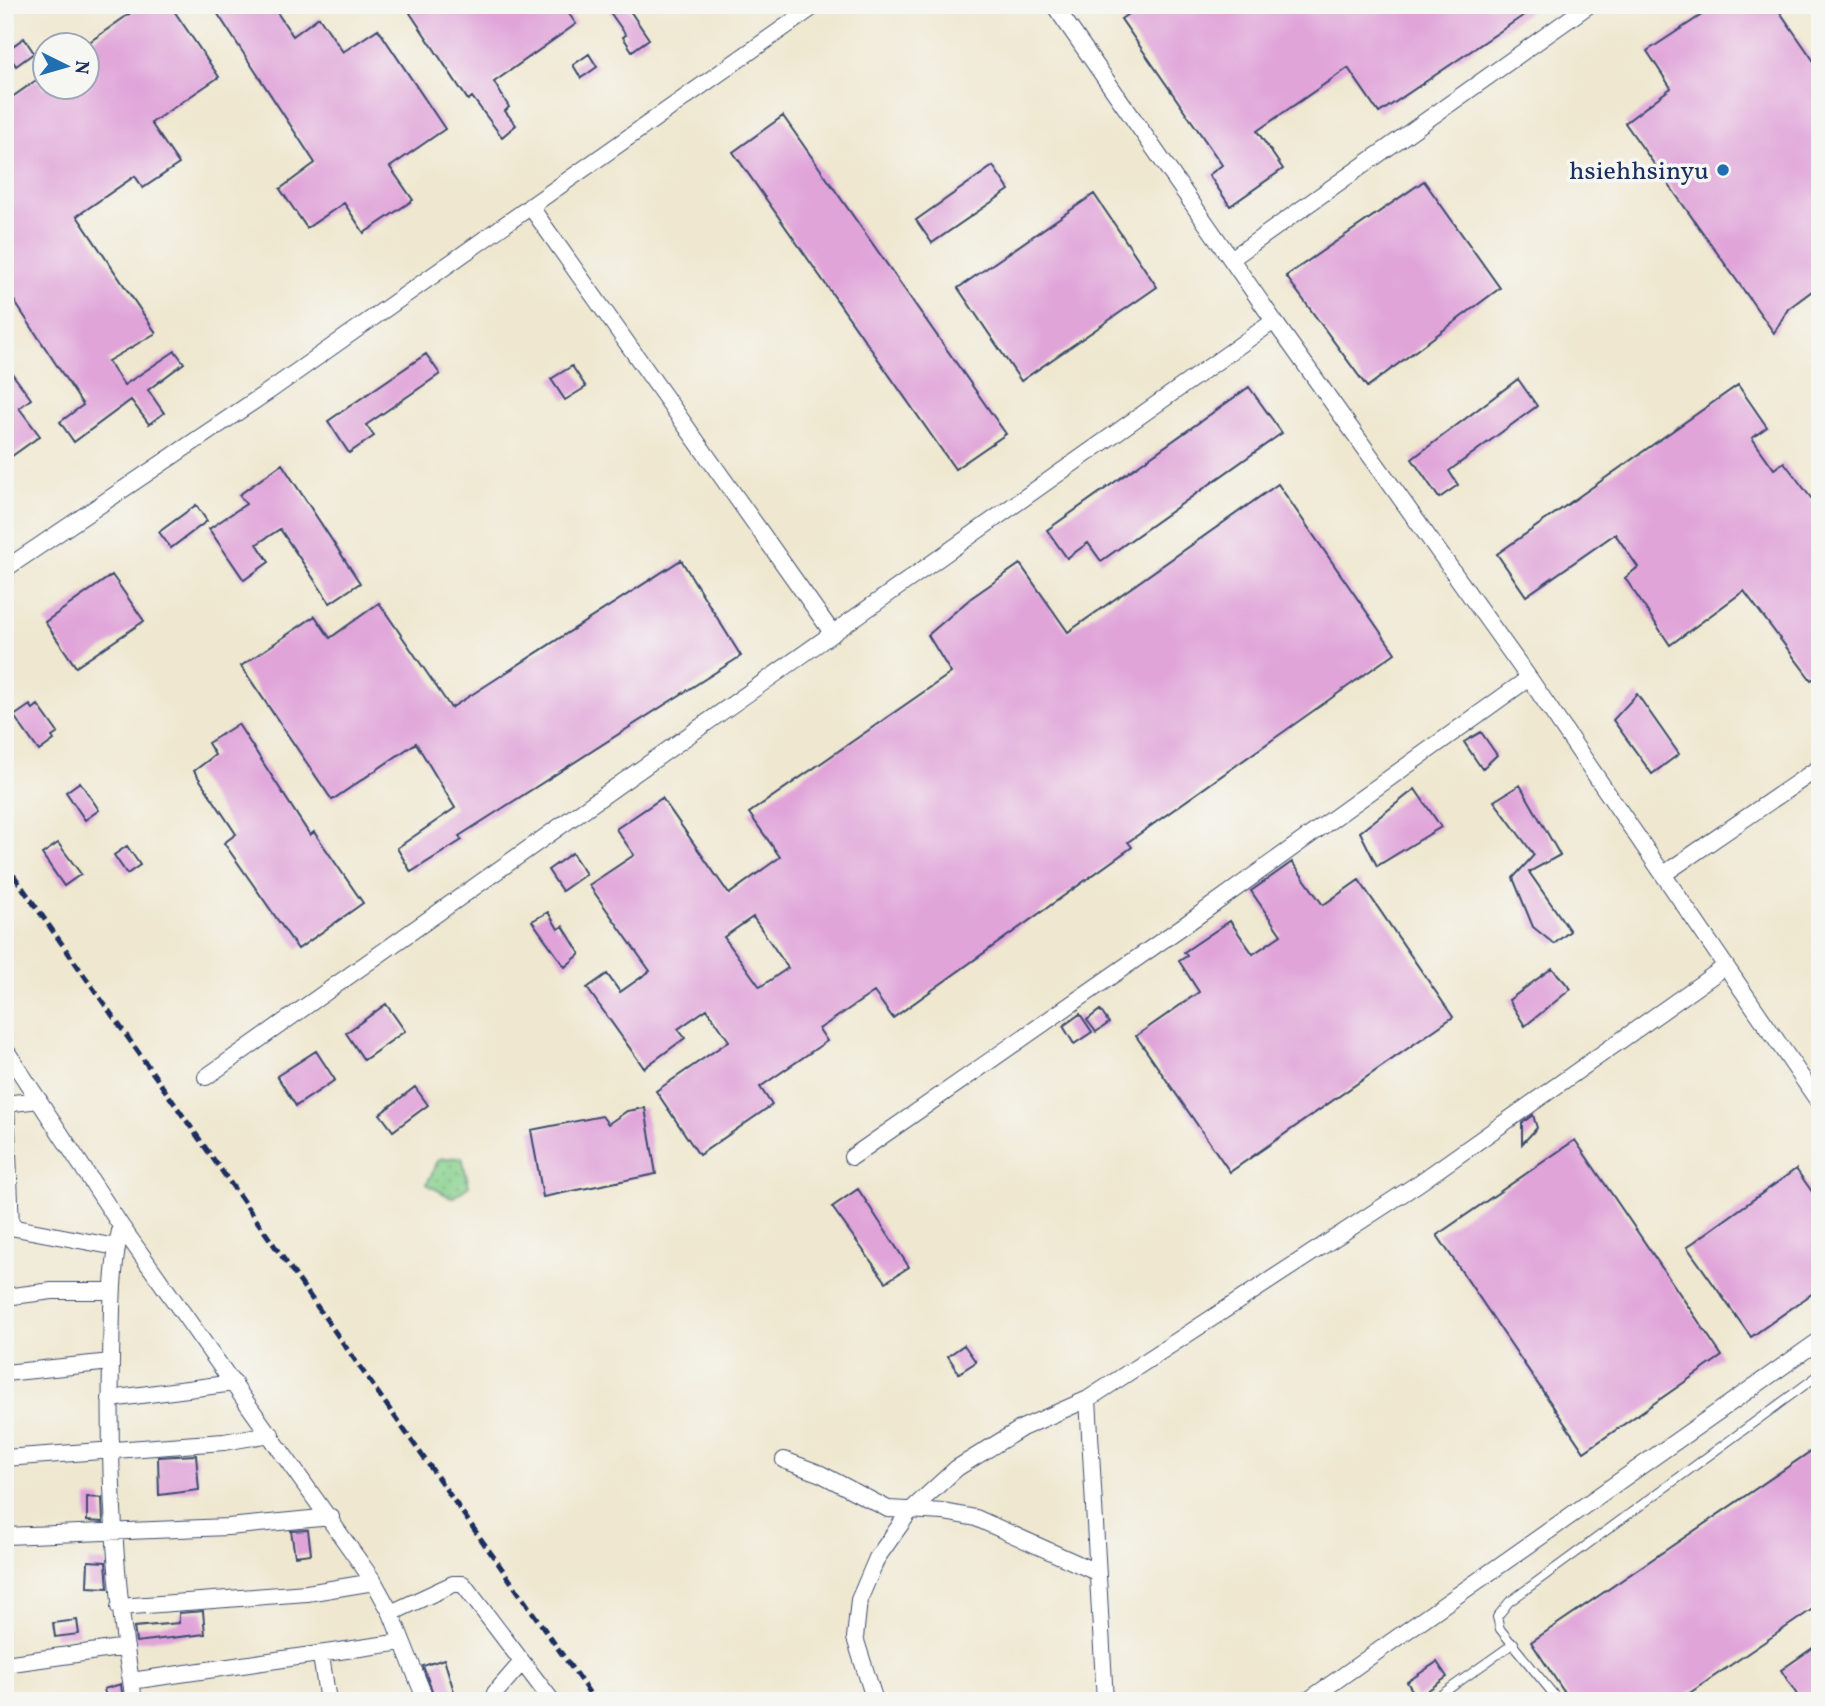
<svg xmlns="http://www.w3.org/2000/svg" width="1825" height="1706" font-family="Vollkorn,serif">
	<defs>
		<pattern id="grass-dots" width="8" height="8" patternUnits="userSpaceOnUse" patternTransform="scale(1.75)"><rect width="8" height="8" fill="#87d08c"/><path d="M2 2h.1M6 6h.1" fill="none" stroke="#6ea976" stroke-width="1.8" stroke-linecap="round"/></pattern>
	</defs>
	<rect width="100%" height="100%" fill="#f6f6f2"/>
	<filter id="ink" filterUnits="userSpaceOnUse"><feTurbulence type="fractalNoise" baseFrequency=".0143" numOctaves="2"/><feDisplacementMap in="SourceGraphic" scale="14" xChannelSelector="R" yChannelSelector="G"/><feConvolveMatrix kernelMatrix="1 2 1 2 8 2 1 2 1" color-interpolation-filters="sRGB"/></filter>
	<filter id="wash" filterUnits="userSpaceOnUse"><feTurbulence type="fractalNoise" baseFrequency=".00686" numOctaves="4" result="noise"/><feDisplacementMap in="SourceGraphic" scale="28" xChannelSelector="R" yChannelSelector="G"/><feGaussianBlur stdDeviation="1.57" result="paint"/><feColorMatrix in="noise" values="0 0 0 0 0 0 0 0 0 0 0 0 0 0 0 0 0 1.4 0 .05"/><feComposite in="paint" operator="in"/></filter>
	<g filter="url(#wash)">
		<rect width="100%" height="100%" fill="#efe7cf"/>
		<!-- grass -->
		<path fill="url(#grass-dots)" stroke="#518075" stroke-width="2" d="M462,1157L469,1186L452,1198L427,1184L439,1159Z"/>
		<g id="blocks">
			<!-- building -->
			<path fill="#e0a4d9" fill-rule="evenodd" d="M142,5H170L219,77L151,123L179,164L143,188L135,176L77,216L156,333L108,361L124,385L175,351L184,363L148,390L164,413L149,424L131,400L74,442L60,422L83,405L5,287V102L38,79L44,88H88V43Z
				M212,5H272L293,36L319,17L343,52L378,29L445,129L390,167L413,200L364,233L344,203L307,228L280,189L315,163Z
				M421,5H563L576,24L494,82L509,107L505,111L516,125L502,137L472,97L468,100L410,13Z
				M605,5H626L649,39L632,51L623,37L626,35Z
				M1141,5H1539L1379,113L1348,68L1257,131L1283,169L1230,206L1209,175L1222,165L1121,19Z
				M1697,5H1775L1820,70V285L1788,309L1774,333L1625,123L1671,88L1647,51L1703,14Z
				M24,38L34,53L16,66L6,51Z
				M589,54L597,67L581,78L573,65Z
				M783,116L1006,434L955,469L733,152Z
				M993,166L1009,190L932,243L916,220Z
				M1424,181L1500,288L1367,387L1286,276Z
				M1094,194L1157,287L1021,381L958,288Z
				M426,354L440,374L366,425L374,436L349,453L328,421Z
				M5,364L31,399L19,408L40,436L5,461Z
				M572,366L586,387L565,400L551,379Z
				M1518,379L1537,406L1449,471L1458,485L1439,498L1412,459Z
				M1738,385L1767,427L1752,438L1774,469L1784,462L1820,510V676L1811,680L1744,591L1670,645L1625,578L1638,567L1615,534L1526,596L1497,554Z
				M1249,387L1282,433L1101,561L1088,543L1067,558L1047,530Z
				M282,464L360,583L330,603L280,529L257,544L269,562L244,580L209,529L246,504L239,495Z
				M1278,484L1395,653L1128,842L1132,847L893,1018L874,992L819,1029L827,1041L760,1087L772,1105L699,1155L656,1091L729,1041L707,1009L678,1029L685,1038L644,1068L587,988L607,974L620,992L650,971L589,885L634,855L616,829L662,798L729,894L780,857L749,813L951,673L928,635L971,598L1020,564L1068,632ZM753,917L788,968L760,987L724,937Z
				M196,505L207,521L171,548L159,532Z
				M681,560L741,656L459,836L462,840L411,872L397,848L455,808L416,743L332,800L241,666L315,616L330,638L379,603L451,708Z
				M112,575L144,621L76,667L45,622Z
				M1637,694L1679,754L1652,774L1613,720Z
				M30,705L33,709L38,705L58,733L52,737L54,740L39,751L14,716Z
				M238,724L310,835L314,832L363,903L298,949L224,843L236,834L194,771L215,755L208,743Z
				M1481,732L1497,755L1482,769L1464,742Z
				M80,782L99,810L85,820L66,792Z
				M1520,785L1560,855L1529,872L1570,931L1554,944L1533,927L1513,878L1534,855L1494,801Z
				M1415,789L1441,827L1377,866L1360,832Z
				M58,843L81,874L64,886L42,854Z
				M127,846L140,865L127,874L114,855Z
				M572,853L586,874L562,891L548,870Z
				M1292,862L1323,905L1359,880L1453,1017L1230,1172L1136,1036L1199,992L1179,961L1187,956L1184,952L1230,921L1253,954L1281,935L1251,891Z
				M548,912L558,929L563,926L580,954L565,967L532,921Z
				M1552,968L1571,989L1525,1026L1509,1000Z
				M386,1004L405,1031L364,1060L346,1033Z
				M1100,1010L1109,1023L1096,1032L1087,1020Z
				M1080,1014L1092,1032L1074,1044L1063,1026Z
				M316,1051L335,1080L296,1106L277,1076Z
				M415,1087L428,1105L393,1131L380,1114Z
				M645,1108L656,1174L543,1197L531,1130L602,1116L608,1124L627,1111Z
				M1533,1115L1537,1128L1522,1144V1123Z
				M1575,1140L1722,1356L1584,1452L1437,1235Z
				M1796,1169L1820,1203V1288L1751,1337L1687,1247Z
				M858,1189L909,1267L886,1282L832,1207Z
				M964,1345L976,1362L959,1373L948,1356Z
				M1820,1445V1604L1678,1701H1570L1531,1642Z
				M196,1455L199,1490L159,1495L158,1457Z
				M87,1497L102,1498L103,1522L87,1521Z
				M308,1530L311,1554L295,1556L291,1531Z
				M88,1561L106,1562L108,1588L87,1587Z
				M203,1611L205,1634L136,1642L134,1627L179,1623V1613Z
				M77,1620L79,1634L55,1637L53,1623Z
				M1820,1643V1701H1801L1781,1670Z
				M444,1659L457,1701H436L423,1666Z
				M1437,1662L1447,1677L1417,1698L1407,1682Z
				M121,1684L123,1701H107L104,1689Z"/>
		</g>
	</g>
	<g filter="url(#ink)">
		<use href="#blocks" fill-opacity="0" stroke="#3b4b6f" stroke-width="2"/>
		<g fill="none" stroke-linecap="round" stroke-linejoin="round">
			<defs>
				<path id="lane" d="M1432,1701L1514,1643
					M1559,1701L1500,1629L1497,1617L1509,1602L1820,1374"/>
				<path id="street" d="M1054,5L1274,321L1529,678L1820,1104
					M530,206L833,634
					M1231,259L1589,5
					M5,569L272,389L816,5
					M1664,874L1820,767
					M5,1049L121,1226C111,1270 112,1315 111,1360C109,1466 113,1576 131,1681L402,1642
					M206,1077L1274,321
					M5,1104L39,1100
					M6,1104L11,1227
					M852,1157L1196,917L1529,678
					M5,1226L116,1247
					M121,1226L374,1582L391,1613L426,1701
					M5,1297L52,1291H112
					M5,1373L111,1362
					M110,1399L234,1383
					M1088,1399L1105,1701
					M5,1458L224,1442L271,1434
					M784,1460L821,1474L888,1509L944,1512L976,1518L1096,1572
					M5,1536L228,1527L331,1517
					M119,1607L307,1593L374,1582
					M391,1613L453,1584H463L552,1701
					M321,1656L328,1701
					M5,1664L126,1647
					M131,1681L134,1701
					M493,1701L495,1693L522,1662
					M875,1701L855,1638L859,1600L877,1558L910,1511L957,1468L1022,1428L1088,1399L1419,1183L1726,966
					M1307,1701L1820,1340"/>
			</defs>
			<!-- lane casing -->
			<use href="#lane" stroke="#3b4b6f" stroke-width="10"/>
			<!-- street casing -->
			<use href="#street" stroke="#3b4b6f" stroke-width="18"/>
			<!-- lane -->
			<use href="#lane" stroke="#fff" stroke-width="8"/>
			<!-- street -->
			<use href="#street" stroke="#fff" stroke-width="16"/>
			<!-- rail -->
			<path stroke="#1b2f5e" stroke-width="5" stroke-dasharray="10 5" stroke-linecap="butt" d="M5,863L595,1701"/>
		</g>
	</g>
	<!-- markers -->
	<circle fill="#1f6fb2" stroke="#f6f6f2" stroke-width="2.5" cx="1723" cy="170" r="7"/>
	<g text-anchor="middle" stroke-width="7" stroke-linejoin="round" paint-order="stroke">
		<!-- poi labels -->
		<g font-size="26" fill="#1b2f5e" stroke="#f6f6f2" text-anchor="end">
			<text x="1709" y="179">hsiehhsinyu</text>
		</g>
	</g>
	<!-- margin -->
	<rect width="1825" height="1706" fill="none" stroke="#f6f6f2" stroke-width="28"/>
	<!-- north arrow -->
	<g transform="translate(66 66) rotate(95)"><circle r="33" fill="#f6f6f2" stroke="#9ea6b7" stroke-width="2"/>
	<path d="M0-5L12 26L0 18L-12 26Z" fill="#1f6fb2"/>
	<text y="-10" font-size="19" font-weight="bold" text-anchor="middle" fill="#1b2f5e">N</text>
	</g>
</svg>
